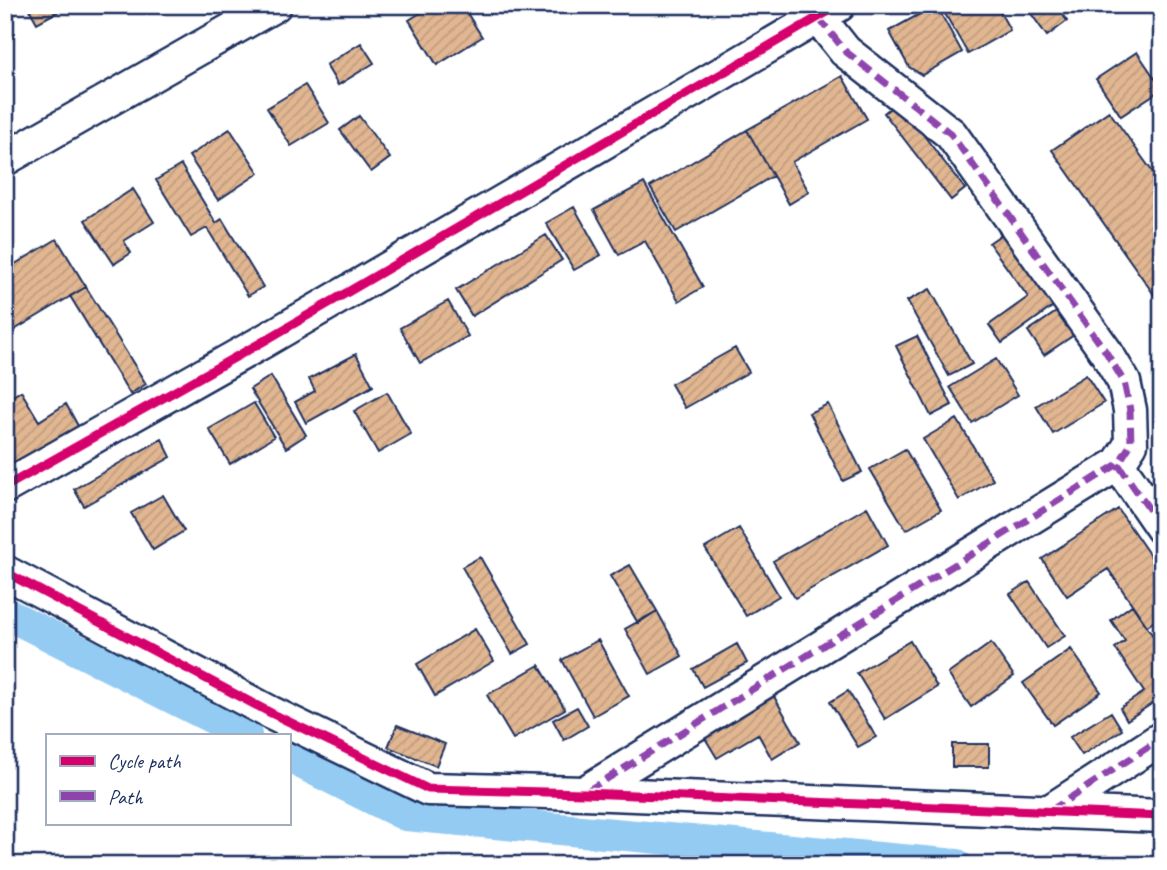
<svg xmlns="http://www.w3.org/2000/svg" width="1167" height="870" font-family="Caveat,sans-serif">
	<defs>
		<pattern id="building-hatch" width="6" height="6" patternUnits="userSpaceOnUse" patternTransform="scale(1.75)"><rect width="6" height="6" fill="#e1b691"/><path d="M-1 1l2-2M0 6l6-6M5 7l2-2" fill="none" stroke="#c09d7f"/></pattern>
	</defs>
	<rect width="100%" height="100%" fill="#fff"/>
	<filter id="ink" filterUnits="userSpaceOnUse"><feTurbulence type="fractalNoise" baseFrequency=".0143" numOctaves="2"/><feDisplacementMap in="SourceGraphic" scale="14" xChannelSelector="R" yChannelSelector="G"/><feConvolveMatrix kernelMatrix="1 2 1 2 8 2 1 2 1" color-interpolation-filters="sRGB"/></filter>
	<g filter="url(#ink)">
		<g fill="none" stroke-linecap="round" stroke-linejoin="round">
			<!-- canal -->
			<path stroke="#94cbf3" stroke-width="32" d="M5,613L246,735
				M289,757L405,815L957,865"/>
		</g>
		<!-- building -->
		<path fill="url(#building-hatch)" stroke="#1b2f5e" stroke-width="2" d="M27,5H70L37,23Z
			M433,5H462L482,37L437,65L409,20Z
			M531,5H551L536,14Z
			M936,5L962,52L922,75L909,67L889,31Z
			M940,5H996L1010,30L968,54Z
			M1025,5H1056L1067,21L1047,36Z
			M361,43L374,63L338,85L326,65Z
			M1137,52L1162,89L1121,116L1096,79Z
			M842,76L867,119L792,162L809,192L789,204L747,130Z
			M305,85L329,123L291,146L267,108Z
			M898,102L965,189L951,200L884,113Z
			M1109,111L1162,185V292L1155,296L1052,150Z
			M359,116L390,158L371,172L340,130Z
			M230,129L259,173L218,200L189,156Z
			M747,130L773,176L676,232L650,187Z
			M181,165L216,223L222,219L263,287L248,296L207,228L191,237L156,180Z
			M644,183L703,287L679,301L645,241L619,255L594,210Z
			M133,189L154,222L124,241L131,253L114,264L85,220Z
			M574,207L601,255L574,270L546,223Z
			M1008,230L1059,302L1002,343L989,325L1028,297L989,243Z
			M546,235L562,260L472,316L456,290Z
			M57,239L86,287L6,335L5,270Z
			M86,287L146,384L130,394L70,296Z
			M930,289L972,364L949,376L907,301Z
			M448,301L468,336L420,363L400,328Z
			M1061,309L1077,333L1044,355L1028,331Z
			M917,336L952,405L931,416L896,346Z
			M735,348L749,372L685,408L671,384Z
			M356,354L373,386L306,423L295,402L315,391L309,379Z
			M996,359L1018,395L972,423L950,387Z
			M1086,375L1104,403L1053,434L1036,406Z
			M271,376L306,435L286,448L250,389Z
			M21,391L39,421L66,404L78,426L13,465L5,453V401Z
			M387,392L411,434L378,453L354,411Z
			M254,403L274,437L230,464L209,429Z
			M828,404L862,472L843,481L809,413Z
			M957,419L993,480L959,500L923,439Z
			M162,439L171,457L84,506L74,489Z
			M905,449L941,510L906,530L870,469Z
			M163,495L184,531L153,550L131,513Z
			M867,507L888,545L795,598L773,561Z
			M1118,509L1162,573V616L1147,626L1108,569L1067,596L1042,559Z
			M739,528L779,596L746,616L705,548Z
			M480,557L530,644L512,654L462,567Z
			M630,565L657,611L638,623L610,576Z
			M1029,582L1065,636L1046,648L1010,594Z
			M1132,605L1162,649V697L1127,720L1120,708L1144,692L1115,648L1125,641L1111,620Z
			M657,611L682,656L650,674L625,629Z
			M475,629L494,661L435,696L417,664Z
			M598,640L629,696L593,716L562,660Z
			M910,641L937,687L885,719L857,673Z
			M991,643L1014,676L971,707L948,674Z
			M737,644L747,663L703,687L693,669Z
			M1071,649L1101,692L1053,725L1023,683Z
			M539,665L565,709L513,739L487,695Z
			M848,691L876,737L858,747L830,702Z
			M772,693L800,742L772,759L758,734L717,758L702,733Z
			M577,707L588,726L564,740L553,720Z
			M1111,712L1122,730L1082,755L1070,737Z
			M397,725L445,744L436,766L388,747Z
			M952,744H989V767H952Z"/>
		<g fill="none" stroke-linecap="round" stroke-linejoin="round">
			<defs>
				<path id="street" d="M818,17L845,51L951,134L1106,352L1124,382L1130,410L1131,444L1118,464L1162,528
					M5,159L275,5
					M5,487L264,341L839,5
					M5,572L271,713L428,789L584,793L1162,816
					M584,793L1118,464
					M1050,811L1162,738"/>
			</defs>
			<!-- street casing -->
			<use href="#street" stroke="#1b2f5e" stroke-width="37"/>
			<!-- street -->
			<use href="#street" stroke="#fff" stroke-width="32"/>
			<!-- quiet -->
			<path stroke="#8e44ad" stroke-width="7" stroke-dasharray="14 7" stroke-linecap="butt" d="M818,17L845,51L951,134L1106,352L1124,382L1130,410L1131,444L1118,464L1162,528
				M587,791L1118,464
				M1050,811L1162,738"/>
			<defs>
				<path id="cycleway" d="M5,487L264,341L839,5
					M5,572L271,713L428,789L584,793L1162,816"/>
			</defs>
			<!-- cycleway casing -->
			<use href="#cycleway" stroke="#fff" stroke-width="13"/>
			<!-- cycleway -->
			<use href="#cycleway" stroke="#d6006c" stroke-width="9"/>
		</g>
	</g>
	<!-- margin -->
	<rect width="1167" height="870" fill="none" stroke="#fff" stroke-width="28"/>
	<rect x="14" y="14" width="1139" height="842" fill="none" stroke="#1b2f5e" stroke-width="2.5" filter="url(#ink)"/>
	<!-- legend -->
	<rect x="46" y="734" width="245" height="91" fill="#ffffff" stroke="#a4acbf" stroke-width="2"/>
	<rect x="60" y="756" width="35" height="10" fill="#d6006c" stroke="#a4acbf" stroke-width="2"/>
	<text x="108" y="768" font-size="21" fill="#1b2f5e">Cycle path</text>
	<rect x="60" y="791" width="35" height="10" fill="#8e44ad" stroke="#a4acbf" stroke-width="2"/>
	<text x="108" y="804" font-size="21" fill="#1b2f5e">Path</text>
</svg>
